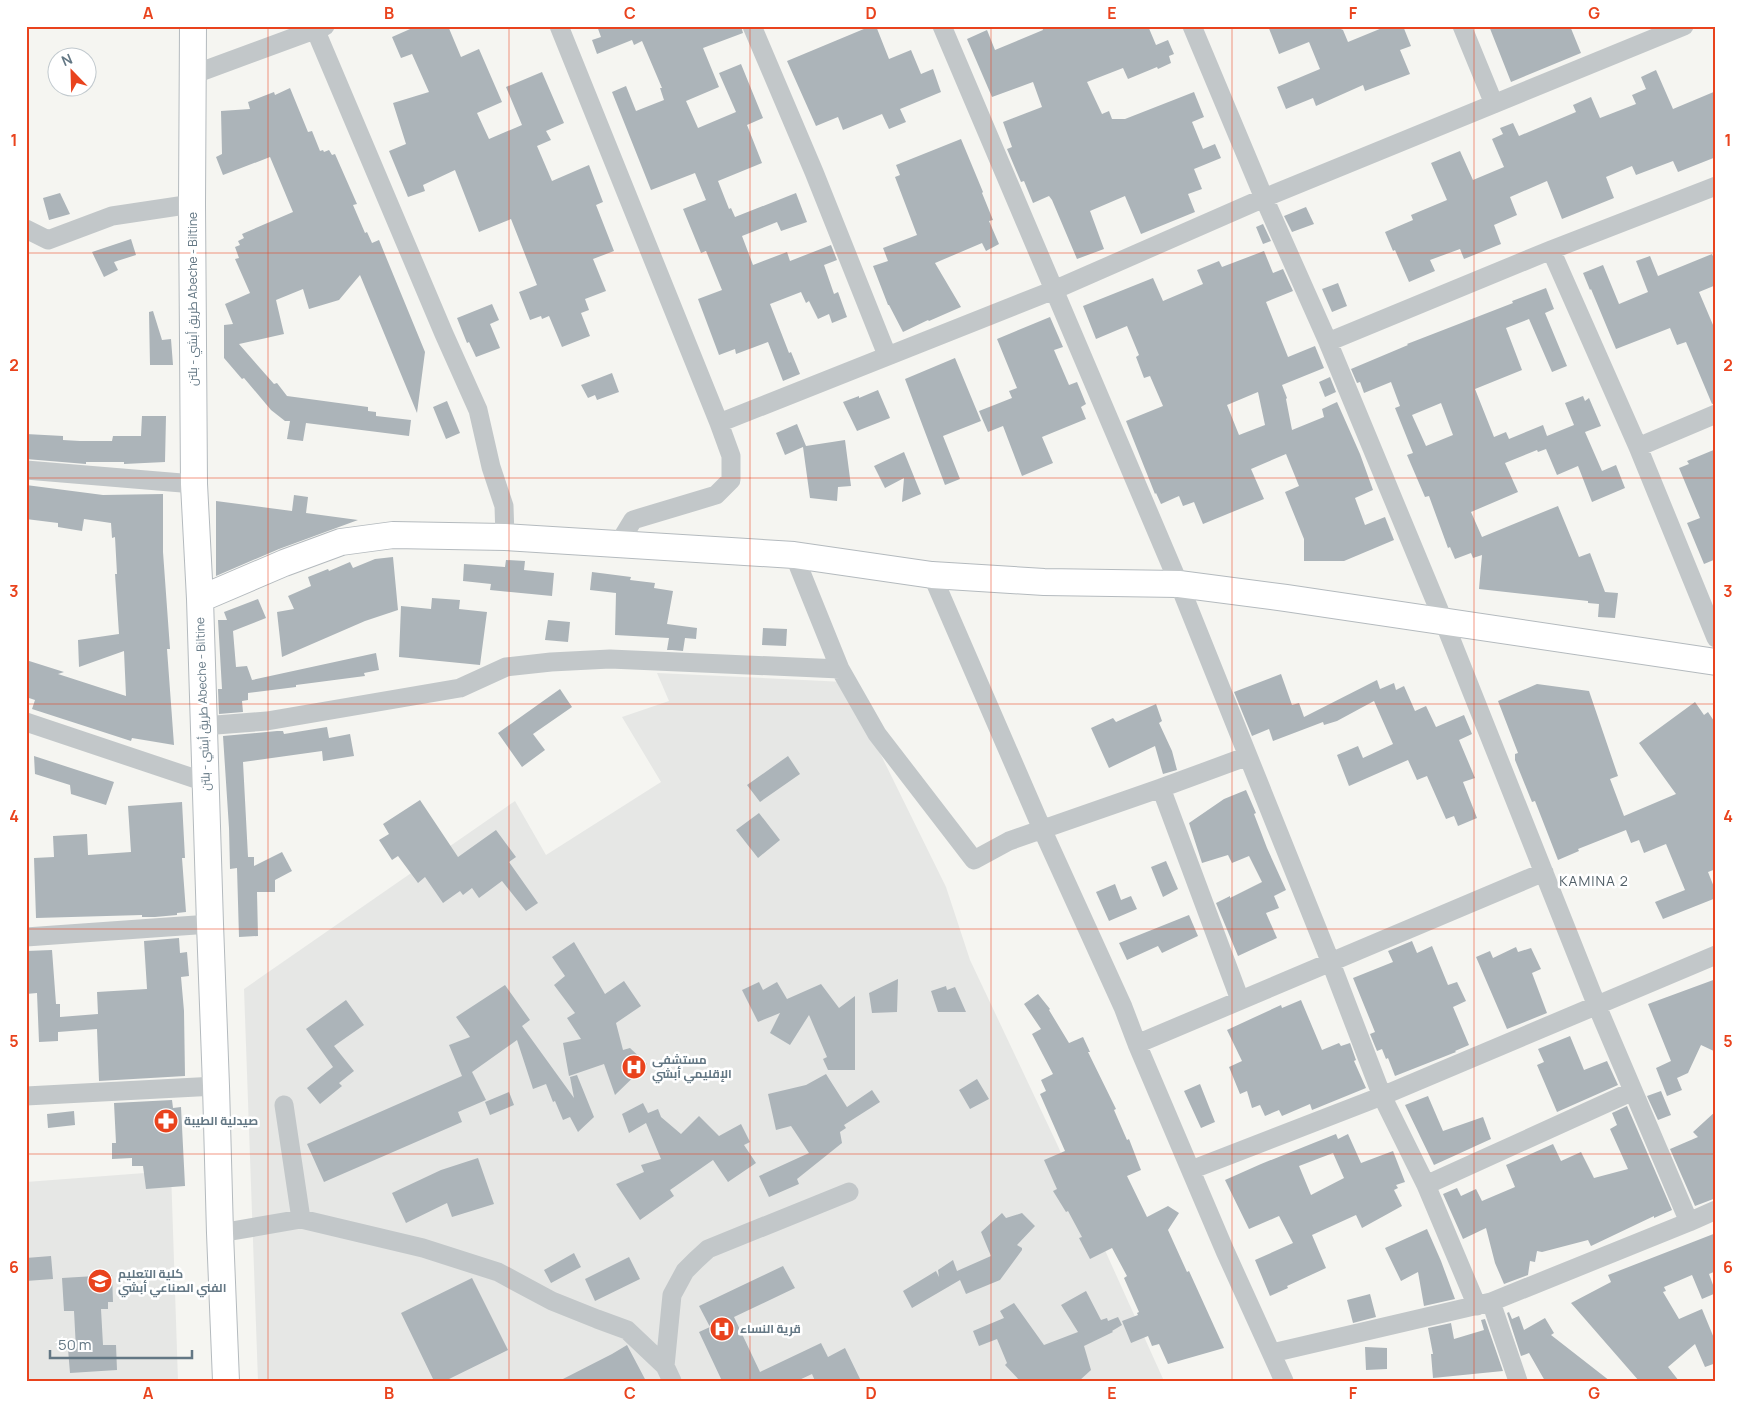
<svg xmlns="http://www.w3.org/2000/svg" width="1742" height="1407" font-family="Manrope,Cairo,sans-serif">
	<rect width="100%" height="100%" fill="#f5f5f1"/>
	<!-- built -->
	<path fill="#e6e7e5" d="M657,673L845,682L946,887L970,960L1057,1144L1164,1381H258L244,989L515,801L546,855L661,782L622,717L669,701Z
		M171,1171L178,1381H26V1182Z"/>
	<!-- building -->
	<path fill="#acb4b9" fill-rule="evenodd" d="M417,26H448L461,57L479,49L502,102L477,113L489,139L522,125L506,87L542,72L564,123L546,131L551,140L537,146L552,181L589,165L603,202L596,205L614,251L593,259L606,291L585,299L589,310L581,313L590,336L562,347L549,316L542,319L541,316L530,320L519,292L537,285L511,219L479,232L455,170L423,185L425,191L408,197L389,151L406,144L393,103L429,92L412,54L401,58L392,37Z
		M597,26H741L743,33L703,48L719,87L686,101L698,128L736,112L719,73L741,64L763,118L747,125L762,163L718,181L729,209L731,208L735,217L796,193L807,222L781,231L777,222L742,236L753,265L787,252L790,261L831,245L837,260L824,265L834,294L838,292L847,317L832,323L829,314L818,319L809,301L806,303L801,292L770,304L789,353L791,352L800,374L783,381L768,342L736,354L735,349L719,355L698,299L722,290L706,251L701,253L683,209L706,200L695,173L651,190L612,92L626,86L636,111L664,100L660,88H662L642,41L634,45L632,40L597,54L592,40L601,37Z
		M871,26H876L889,59L911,50L921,74L933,69L941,92L900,109L906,122L889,129L882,114L843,130L838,117L816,126L787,61Z
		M1042,26H1148L1156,45L1168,40L1174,54L1169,56L1171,63L1158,69L1157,67L1128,79L1123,68L1087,82L1102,114L1109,111L1112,119H1125L1194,92L1204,117L1192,122L1203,149L1215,144L1221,158L1194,169L1202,189L1188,194L1195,212L1141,234L1125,196L1090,211L1104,249L1077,259L1052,200L1049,196L1033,203L1024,181L1021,182L1007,149L1012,147L1003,122L1042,107L1033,82L992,97L967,39L987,30L995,50L1043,30Z
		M1268,26H1347L1341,29L1343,30L1348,42L1387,26H1403L1411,46L1400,50L1410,74L1365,91L1363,85L1316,106L1313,98L1286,109L1277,87L1320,69L1309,42L1279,54Z
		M1489,26H1570L1581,53L1511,82Z
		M1656,70L1673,109L1716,91V157L1678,172L1673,161L1636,175L1632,166L1606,177L1614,198L1562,219L1547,181L1510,197L1517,215L1494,225L1501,244L1464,259L1460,249L1430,260L1435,271L1409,282L1395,250L1393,251L1385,232L1413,220L1411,215L1447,200L1431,163L1460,151L1473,180L1504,167L1492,139L1503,134L1500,128L1513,123L1519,136L1576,112L1573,105L1591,97L1600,118L1636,104L1632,95L1646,89L1641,77Z
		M290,88L308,132L312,131L320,151L323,150L324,152L329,150L332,155L335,154L357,204L353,205L365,233L367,232L372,243L379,240L425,352L417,413L360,275L339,300L309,309L303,289L276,300L284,334L239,344L274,384L277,383L287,396L368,407V411L376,412V416L411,420L409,436L306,423L303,441L287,439L290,421H285L271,410L244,378L242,379L224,358V325L233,324L225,304L250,293L235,259L239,258L235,247L240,245L238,241L244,238L242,234L293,212L270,157L223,175L216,157L222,154L221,111L250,109L248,102L274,92L275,95Z
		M961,139L983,192L982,193L993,220L989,221L999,244L986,251L982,243L935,263L961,307L929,321L928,320L903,332L889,305H888L873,266L888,261L883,248L917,235L895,177L900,175L896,165Z
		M60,193L70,214L49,220L43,198Z
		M1306,207L1314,224L1292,232L1284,216Z
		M1263,224L1271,241L1263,244L1256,227Z
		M131,239L136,255L114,262L118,270L104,277L92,252Z
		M1264,251L1273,273L1283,269L1293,291L1266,302L1288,357L1315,346L1324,368L1282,385L1287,398L1286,399L1292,430L1324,417L1322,409L1337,402L1360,454L1373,490L1355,498L1365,525L1385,517L1394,540L1344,561H1304V539L1285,492L1299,486L1286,454L1251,469L1264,499L1203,524L1194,502L1183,506L1179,496L1161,504L1156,493L1155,494L1126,421L1163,406L1150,376L1144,378L1136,357L1139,355L1127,326L1096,339L1083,306L1153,278L1163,301L1203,284L1197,270L1219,261L1222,267ZM1258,392L1265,425L1239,435L1227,405Z
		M1712,254L1716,263V285L1699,292L1716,332V403L1712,404L1686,342L1677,345L1670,328L1616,349L1591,289L1590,290L1583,273L1603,265L1619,304L1648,292L1636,261L1650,256L1658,276Z
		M1338,283L1347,306L1332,312L1322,289Z
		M1546,288L1554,309L1545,313L1567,366L1552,372L1529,319L1506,328L1522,370L1475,389L1494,437L1506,432L1509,439L1543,425L1547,436L1574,425L1565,403L1583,396L1585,401L1589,398L1601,426L1585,432L1602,471L1616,465L1625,488L1592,502L1578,466L1557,475L1546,449L1538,452L1537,450L1505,463L1518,492L1471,512L1482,537L1558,506L1579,557L1590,553L1605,592L1618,593L1615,618L1598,617L1599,604L1588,603V601L1479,589L1482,555L1473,558L1471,553L1455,559L1450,547L1448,548L1429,496L1425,497L1407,455L1413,453L1395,408L1400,406L1391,382L1364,393L1360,382L1357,383L1351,369L1408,345L1407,344L1513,303L1512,301ZM1441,403L1453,435L1426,446L1412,415Z
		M492,304L499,320L490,324L500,348L476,357L469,342L467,343L457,318Z
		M153,311L162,340L171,339L173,365H150L149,312Z
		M1050,317L1063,347L1054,350L1069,385L1077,382L1086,404L1081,407L1086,419L1042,437L1053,463L1022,476L1003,426L988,432L979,411L1012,398L1009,391L1017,388L997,339Z
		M955,358L981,421L943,436L960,479L945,485L905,379Z
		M612,373L619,392L597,400L595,395L588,398L581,385Z
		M1330,377L1336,392L1325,397L1319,382Z
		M878,390L890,418L857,431L843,402L859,396V398Z
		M447,401L460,433L446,439L433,407Z
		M142,416H166L165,462L124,464V462H86V464L26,459V434L63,436V440L80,441H112L113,436H141Z
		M797,424L806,446L845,440L851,486L838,487L837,501L810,498L803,447L785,455L776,433Z
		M1716,449V559L1704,564L1687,523L1700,518L1679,468L1689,464L1687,461Z
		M904,452L921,494L902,502L904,478L885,488L874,466Z
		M26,485L103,495L163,494V552L170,649H167L174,745L132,738L131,741L32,709L35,700L26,697V660L64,672L58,674L126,696L124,651L79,667L78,640L119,634L115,574H117L115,537L112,538L111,523L84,519L82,531L58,527V523L26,519Z
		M294,495L308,497L306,513L358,520L279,549L216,576V501L292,511Z
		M393,557L398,610L365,621L282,657L277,612L294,609L288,596L311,586L308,577L328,569L329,571L350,562L353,568L375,559Z
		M506,560L525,561L524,570L554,573L552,596L490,590L491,584L463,581L464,564L505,567Z
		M592,572L631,577L630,580L655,583L654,588L673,591L667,624L697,628L696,639L685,638L683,651L672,650H667L669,638L615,635L616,593L590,590Z
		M432,598L460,600L459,609L487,612L480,665L399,657L401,606L431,609Z
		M258,599L266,618L233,631L236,667L247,666L252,680L376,653L379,670L364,673L365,676L296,685V687L248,693V700L242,701L243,712L219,714L218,689H222L218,620H227L224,612Z
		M548,620L570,622L568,642L545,640Z
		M763,628L787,629L786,646L762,645Z
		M1281,674L1292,705L1299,703L1304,717L1377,680L1380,689L1394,683L1396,690L1404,686L1415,711L1426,706L1436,727L1464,715L1472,734L1459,740L1475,778L1463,782L1477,818L1458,826L1454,816L1446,819L1427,776L1417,780L1408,760L1349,786L1337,755L1358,746L1363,758L1393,744L1374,701L1337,721L1324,725L1323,722L1273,741L1269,729L1252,736L1234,692Z
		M1537,684L1589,691L1618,776L1610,779L1624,816L1676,794L1639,743L1695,702L1704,715L1708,712L1716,724V869L1708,872L1716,892V898L1663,919L1655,902L1685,890L1666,844L1644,853L1639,840L1631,843L1626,830L1578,849L1579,851L1558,860L1535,801L1532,802L1515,760V754L1518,753L1498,701Z
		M560,689L572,707L533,734L545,750L522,767L498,733Z
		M1156,704L1162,721L1159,723L1172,751L1177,770L1163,774L1155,746L1109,768L1091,728L1113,718L1116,722Z
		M327,727L329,738L350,734L354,756L323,761L322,751L243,762L248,857H254V866L282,852L292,871L275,880V892H257L258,936L239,937L237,868L230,869L229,828L223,736L277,731H283L284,734Z
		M34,756L114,782L106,805L71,794L70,785L35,774Z
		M788,756L800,774L760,802L747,785Z
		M1246,790L1256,813L1254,814L1267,848L1286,890L1274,896L1279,908L1266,913L1277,938L1238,956L1216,903L1230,896V898L1262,882L1249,856L1232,863L1228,855L1202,863L1189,823L1224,799Z
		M420,800L458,857L496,830L516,857L509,862L538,903L526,911L502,881L479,898L472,888L463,895L460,891L443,903L425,877L418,883L398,856L392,860L379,840L389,834L383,824Z
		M182,802L185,858H182L186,912L177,913V915L155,917H142V915L36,918L34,858L54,857L53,836L87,834L88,855L131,852L128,806Z
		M759,813L780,840L758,858L736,830Z
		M1166,861L1178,889L1163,897L1151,867Z
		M1115,884L1121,900L1131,896L1137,909L1109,921L1096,892Z
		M1189,915L1198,936L1162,953L1158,946L1127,960L1119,943Z
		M179,938L180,953L187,952L189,976L181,977L184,1011L185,1076L99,1081L97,1029L58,1032V1041L39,1042L37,993L26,994V951L52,950L56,1004H60V1017L98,1014L97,992L147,989L144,941Z
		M1412,941L1417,953L1432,946L1448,985L1457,982L1466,1001L1453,1007L1469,1045L1455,1051L1456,1052L1395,1076L1388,1058L1386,1059L1382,1049L1377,1051L1370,1034L1375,1032L1353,978L1393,962L1388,951Z
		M574,942L605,994L624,981L641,1006L616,1023L623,1050L630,1048L647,1064L615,1095L604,1064L569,1076L563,1043L581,1039L567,1018L575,1013L554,985L565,976L552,957Z
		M1516,947L1518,952L1531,948L1541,969L1532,973L1547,1013L1507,1029L1476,957L1490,951L1493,958Z
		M898,979L897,1012L872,1013L869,993Z
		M1716,979V1052L1701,1045L1688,1073L1677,1078L1682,1090L1667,1096L1656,1068L1671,1061L1648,1004Z
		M759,982L763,990L777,982L787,999L821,984L839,1008L855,996V1070H828L823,1059L827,1057L809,1015L790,1045L770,1033L780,1013L758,1022L742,990Z
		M505,985L530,1020L522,1026L574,1098L570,1077L577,1075L594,1117L578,1132L570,1117L563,1120L555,1101L553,1102L546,1084L533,1089L517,1040L472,1072L486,1100L458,1112L462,1122L324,1182L307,1144L462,1076L449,1045L470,1037L456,1017Z
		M946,986L947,990L955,987L966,1012H938L931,991Z
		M1038,994L1050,1009L1049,1010L1069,1043L1083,1037L1090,1052H1088L1116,1109L1114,1110L1127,1140L1129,1139L1141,1170L1127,1176L1147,1217L1168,1206L1179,1213L1168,1230L1187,1272L1189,1271L1224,1348L1168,1364L1159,1344L1152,1346L1148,1336L1131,1343L1122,1321L1138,1315L1137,1313L1139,1312L1124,1278L1127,1276L1112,1248L1090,1259L1079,1238L1082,1237L1068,1211L1066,1212L1053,1191L1057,1189L1044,1160L1065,1151L1040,1094L1046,1091L1041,1080L1053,1074L1032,1034L1041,1029L1024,1004Z
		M346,1000L364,1025L334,1046L354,1071L339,1083L342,1086L320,1104L307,1088L333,1067L306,1029Z
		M1301,1000L1322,1050L1339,1043L1341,1046L1350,1043L1356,1060L1354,1061L1366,1088L1312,1110L1310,1104L1282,1116L1279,1110L1265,1116L1260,1105L1252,1108L1247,1091L1240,1094L1229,1067L1242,1061L1227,1030L1281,1005L1282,1008Z
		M1570,1036L1584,1070L1607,1061L1618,1085L1557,1112L1537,1065L1544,1062L1538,1049Z
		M826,1074L847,1107L872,1090L880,1102L844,1125L846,1128L840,1132L842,1143L797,1179L799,1184L769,1197L759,1176L809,1153L791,1126L776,1130L768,1094L806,1085Z
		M977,1079L989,1099L970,1109L959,1090Z
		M1200,1084L1215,1122L1201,1128L1184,1091Z
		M1661,1091L1671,1115L1658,1120L1647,1096Z
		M509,1092L514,1105L490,1115L485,1102Z
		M1428,1096L1443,1131L1483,1117L1491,1139L1434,1165L1405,1105Z
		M172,1100L173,1108L181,1107L185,1186L146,1189L143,1166H132V1158L112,1159V1143H116L114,1103Z
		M643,1103L648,1113L658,1109L661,1117L681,1134L699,1116L719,1136L741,1124L750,1142L744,1145L756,1163L728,1182L713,1160L670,1190L674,1196L640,1220L616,1184L644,1172L641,1165L661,1159L646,1123L629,1133L622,1114Z
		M1627,1106L1672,1210L1654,1218V1216L1591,1246L1588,1240L1542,1252L1537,1251L1535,1262L1530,1261L1528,1275L1504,1284L1495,1263L1486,1228L1463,1239L1443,1194L1457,1188L1461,1196L1476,1189L1482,1201L1515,1187L1506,1165L1553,1144L1561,1161L1581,1152L1594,1178L1628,1169L1610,1129L1617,1125L1612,1113Z
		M74,1111L75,1125L48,1128L47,1114Z
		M1716,1111V1198L1695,1206L1670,1149L1698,1137L1693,1132Z
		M1336,1134L1338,1139L1348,1134L1361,1163L1393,1151L1405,1182L1396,1185L1398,1188L1394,1190L1402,1206L1362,1228L1356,1215L1312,1235L1326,1268L1287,1286L1288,1288L1270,1296L1255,1260L1293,1243L1279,1216L1249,1229L1225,1180L1261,1164ZM1333,1153L1344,1178L1311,1195L1299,1166Z
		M478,1158L494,1204L452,1217L447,1203L406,1223L392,1193L441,1170Z
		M1002,1213L1006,1218L1022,1213L1035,1226L1017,1245L1022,1248V1250L1000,1280L966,1294L960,1280L912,1308L903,1291L936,1271L939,1277L938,1270L953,1260L957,1271L991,1256L981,1232Z
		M1427,1229L1441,1261L1455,1299L1424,1306L1418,1272L1401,1281L1385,1248Z
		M1716,1233V1271L1709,1274L1716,1293L1702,1299L1692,1275L1664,1287L1666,1291L1663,1292L1679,1319L1702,1309L1716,1343V1363L1705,1367L1695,1344L1668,1367L1679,1381H1639L1571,1303L1611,1282L1608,1275Z
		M574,1253L581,1267L551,1283L544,1270Z
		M51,1256L53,1279L26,1281V1258Z
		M629,1257L640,1279L595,1301L585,1279Z
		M783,1266L795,1288L734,1317L760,1372L821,1343L828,1357L845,1348L861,1381H815L812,1374L797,1381H722L699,1332L710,1327L699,1306Z
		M112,1275L113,1302H108V1309H101L103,1345H116L117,1370L70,1373L68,1349H76L74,1311H64L62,1278Z
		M472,1278L508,1350L445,1381H434L401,1313Z
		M1086,1291L1101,1320L1107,1318L1108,1321L1118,1317L1122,1325L1112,1331L1113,1332L1084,1346L1091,1370L1079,1381H1020L1005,1365L1007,1363L997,1339L979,1346L973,1331L1004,1318L1000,1311L1014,1303L1044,1345L1078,1332L1061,1305Z
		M1370,1294L1376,1317L1353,1323L1347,1300Z
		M1509,1312L1512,1319L1519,1316L1524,1330L1545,1318L1554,1333L1551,1335L1610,1381H1545L1529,1353L1521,1356L1507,1313Z
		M1485,1319L1503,1371L1433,1378L1431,1354H1433L1428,1328L1451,1323L1454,1339L1484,1330L1481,1320Z
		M627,1345L646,1381H559L612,1354Z
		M1365,1347L1387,1348V1369L1366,1370Z"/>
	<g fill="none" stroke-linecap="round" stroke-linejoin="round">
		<defs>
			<path id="secondary" d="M193,26L192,204L194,484L200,599L210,924L216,1086L220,1233L226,1381
				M200,599L284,563L341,542L393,535L505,537L794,555L932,575L1044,582L1179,584L1286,598L1716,662"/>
		</defs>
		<!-- secondary casing -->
		<use href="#secondary" stroke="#b4babe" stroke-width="28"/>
		<!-- street -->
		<path stroke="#c2c7c9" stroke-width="19" d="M559,26L719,423L731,456V480L716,495L633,520L619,543
			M752,26L814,172L887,355
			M942,26L1179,584L1331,963L1382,1096L1426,1185L1477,1306
			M1192,26L1264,198L1328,342L1444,622L1597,1006L1689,1222L1716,1210
			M1462,26L1494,104
			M315,29L444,334L478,410L491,467L504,506L505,537
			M192,75L325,26
			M26,229L48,240L112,216L192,204
			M1551,250L1638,447
			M1328,342L1551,250L1716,186
			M1716,414L1638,447L1716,638
			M719,423L1054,290L1264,198L1684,26
			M26,470L194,484
			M794,555L840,669L877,734L974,860L1009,841L1161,788L1240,1000
			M932,575L1042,829L1123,1007L1137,1044L1225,1251L1284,1381
			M26,722L205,782
			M203,726L267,721L460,688L506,667L551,662L610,659L840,669
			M1161,788L1248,756
			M26,937L210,924
			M1137,1044L1544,872
			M26,1096L216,1086
			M1191,1170L1382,1096L1716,955
			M1426,1185L1633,1091
			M301,1219L423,1248L498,1272L552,1301L597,1319L627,1330L665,1366L672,1381
			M220,1233L301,1219L284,1105
			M1491,1302L1518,1381
			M1272,1353L1491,1302L1689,1222
			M665,1366L672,1295L685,1271L696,1260L708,1249L849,1192"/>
		<!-- secondary -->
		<use href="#secondary" stroke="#fff" stroke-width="26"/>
	</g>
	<!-- grid -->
	<path fill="none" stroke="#e9431d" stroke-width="1" stroke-opacity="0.55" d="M268,26V1381M509,26V1381M750,26V1381M991,26V1381M1232,26V1381M1474,26V1381M26,253H1716M26,478H1716M26,704H1716M26,929H1716M26,1154H1716"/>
	<!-- icons -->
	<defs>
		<symbol id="hospital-disc" viewBox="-11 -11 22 22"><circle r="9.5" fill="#e9431d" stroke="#fff"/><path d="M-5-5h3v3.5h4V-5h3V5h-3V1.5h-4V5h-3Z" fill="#fff"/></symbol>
		<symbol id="pharmacy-disc" viewBox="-11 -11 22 22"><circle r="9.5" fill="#e9431d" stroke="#fff"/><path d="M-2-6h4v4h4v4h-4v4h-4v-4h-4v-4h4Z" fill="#fff"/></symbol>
		<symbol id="school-disc" viewBox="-11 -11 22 22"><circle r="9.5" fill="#e9431d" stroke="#fff"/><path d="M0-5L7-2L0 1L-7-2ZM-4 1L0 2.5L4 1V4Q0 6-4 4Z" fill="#fff"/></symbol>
	</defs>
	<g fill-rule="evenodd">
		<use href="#hospital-disc" x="620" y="1053" width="28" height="28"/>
		<use href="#pharmacy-disc" x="152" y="1107" width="28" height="28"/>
		<use href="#school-disc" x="86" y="1267" width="28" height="28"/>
		<use href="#hospital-disc" x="708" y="1315" width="28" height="28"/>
	</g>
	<g text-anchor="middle" stroke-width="5" stroke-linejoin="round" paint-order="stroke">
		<!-- street labels -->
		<g font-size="12" fill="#637784" stroke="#fff">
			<text transform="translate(193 299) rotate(-90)" y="4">طريق أبشي - بلتن Abeche - Biltine</text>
			<text transform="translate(203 704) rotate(-92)" y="4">طريق أبشي - بلتن Abeche - Biltine</text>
		</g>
		<!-- poi labels -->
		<g font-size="12" font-weight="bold" fill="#637784" stroke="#fff" text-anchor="start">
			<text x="652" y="1064">مستشفى<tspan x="652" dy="14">الإقليمي أبشي</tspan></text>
			<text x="184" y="1125">صيدلية الطيبة</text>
			<text x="118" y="1278">كلية التعليم<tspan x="118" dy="14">الفني الصناعي أبشي</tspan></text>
			<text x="740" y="1333">قرية النساء</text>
		</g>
		<!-- neighbourhood labels -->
		<g font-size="14" letter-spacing="1" fill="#515f68" stroke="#fff">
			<text x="1594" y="886">KAMINA 2</text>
		</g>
	</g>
	<!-- border -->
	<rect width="1742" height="1407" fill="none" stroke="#ffffff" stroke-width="55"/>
	<!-- north arrow -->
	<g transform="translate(72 72) rotate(337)"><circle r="24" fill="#ffffff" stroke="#c1c9ce"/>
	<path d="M0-4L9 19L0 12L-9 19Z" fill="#e9431d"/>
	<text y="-8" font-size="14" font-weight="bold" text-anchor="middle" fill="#637784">N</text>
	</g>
	<!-- scale -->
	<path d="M50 1350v8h142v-8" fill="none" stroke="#637784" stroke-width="2.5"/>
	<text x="58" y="1350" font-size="15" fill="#637784" stroke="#ffffff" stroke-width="4" paint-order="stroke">50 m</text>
	<rect x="28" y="28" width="1686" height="1352" fill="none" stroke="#e9431d" stroke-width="2"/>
	<g font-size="16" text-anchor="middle" font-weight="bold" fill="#e9431d">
		<text x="148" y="19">A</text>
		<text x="389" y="19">B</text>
		<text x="630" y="19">C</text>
		<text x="871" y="19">D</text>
		<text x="1112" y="19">E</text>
		<text x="1353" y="19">F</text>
		<text x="1594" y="19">G</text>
		<text x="14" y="146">1</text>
		<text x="1728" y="146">1</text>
		<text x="14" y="371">2</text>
		<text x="1728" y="371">2</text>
		<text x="14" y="597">3</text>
		<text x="1728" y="597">3</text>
		<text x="14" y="822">4</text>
		<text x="1728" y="822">4</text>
		<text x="14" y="1047">5</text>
		<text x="1728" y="1047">5</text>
		<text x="14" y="1273">6</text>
		<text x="1728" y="1273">6</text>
		<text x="148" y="1399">A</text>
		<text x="389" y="1399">B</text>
		<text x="630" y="1399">C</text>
		<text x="871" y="1399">D</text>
		<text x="1112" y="1399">E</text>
		<text x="1353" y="1399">F</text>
		<text x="1594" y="1399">G</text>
	</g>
</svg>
